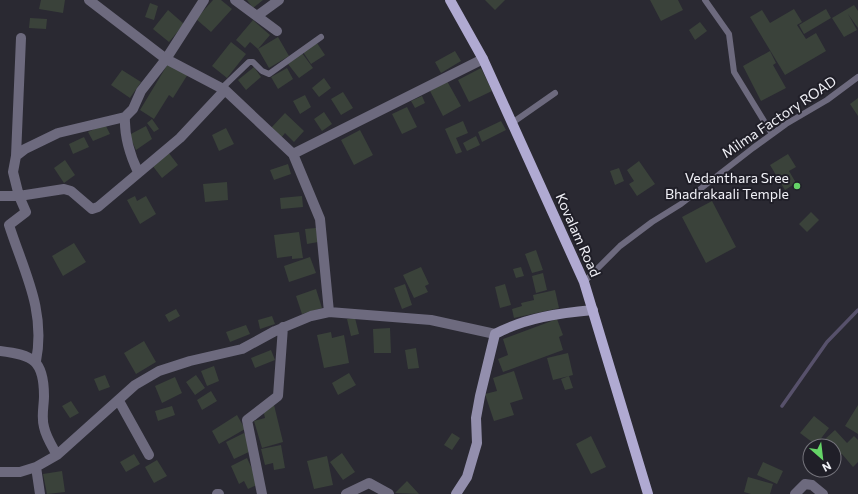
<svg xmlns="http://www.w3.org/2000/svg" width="858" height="494" font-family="Commissioner,sans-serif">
	<rect width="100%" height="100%" fill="#2a2932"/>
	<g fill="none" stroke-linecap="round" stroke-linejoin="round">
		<!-- stream -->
		<path stroke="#57516b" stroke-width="3.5" d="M782,406L827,342L858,310"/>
	</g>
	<!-- building -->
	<path fill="#3a423a" d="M41,0H65L63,13L39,9Z
		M213,0H221L232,9L211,32L196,19Z
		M247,0H263L253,8Z
		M485,0H505L495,10Z
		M650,0H678L683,10L661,21Z
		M150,3L158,6L154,20L145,17Z
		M854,5L858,11V28L848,14L857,30L844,37L832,18Z
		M794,9L802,22L797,25L806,39L816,33L826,51L785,75L750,17L762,10L770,23Z
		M826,9L831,18L804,34L799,25Z
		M168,10L184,24L169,42L153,29Z
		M30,18L47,19L46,29L29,28Z
		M253,20L270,35L258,49L250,42L245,48L236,40Z
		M700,22L707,31L695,40L689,30Z
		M278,37L289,56L269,68L258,49Z
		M231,42L246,54L227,78L212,66Z
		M317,43L325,55L311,64L303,52Z
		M455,51L461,61L441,73L435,62Z
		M770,51L776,63L773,65L786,88L761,101L743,66Z
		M302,53L313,68L299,78L288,64Z
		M169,62L188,74L173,98L169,95L154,119L140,110Z
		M254,67L261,77L246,90L238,80Z
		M287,68L293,79L278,89L271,77Z
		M481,68L492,91L469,102L458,80Z
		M122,70L141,82L130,98L111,85Z
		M324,78L331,88L319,97L312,88Z
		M447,81L461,106L443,116L430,91Z
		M343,92L353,108L341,115L331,99Z
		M305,95L311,107L300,114L293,101Z
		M422,96L425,103L415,108L411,101Z
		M858,98V116L850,104Z
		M407,107L417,127L402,134L392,114Z
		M324,112L332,124L322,131L314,119Z
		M285,113L304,131L294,142L285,133L281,138L271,128Z
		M152,119L159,129L154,132L147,123Z
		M463,121L468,133L456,138L462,152L456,154L445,129Z
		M501,121L506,130L482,142L478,132Z
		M105,124L110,134L93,141L88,132Z
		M146,126L152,139L136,150L129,135Z
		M226,128L234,144L219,151L212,135Z
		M360,130L373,155L354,165L341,140Z
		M476,136L480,145L467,151L463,143Z
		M84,137L89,147L73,154L69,144Z
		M168,152L178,165L162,178L152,165Z
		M788,154L796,167L789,171L796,183L785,190L770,165Z
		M65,160L75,175L64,183L54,168Z
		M639,161L655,184L637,196L629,184L634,181L627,170Z
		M288,164L291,174L274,180L270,170Z
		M619,168L624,181L615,185L610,171Z
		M227,182L228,200L205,202L203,184Z
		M135,196L137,201L146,196L156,214L140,224L127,200Z
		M302,196L303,207L281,209L280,198Z
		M712,201L736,247L706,263L682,217Z
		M811,212L819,220L807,232L799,224Z
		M316,228L318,242L307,244L305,229Z
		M299,232L303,258L292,259V256L277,258L274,235Z
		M74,243L86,262L63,276L52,256Z
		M536,250L543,270L532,273L525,254Z
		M310,257L316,273L289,282L284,266Z
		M421,267L429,284L425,286L428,292L414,298L403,275Z
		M521,267L524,276L516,278L513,269Z
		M543,273L547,290L536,293L532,276Z
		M405,284L412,305L402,309L394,288Z
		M505,284L511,305L500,308L495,287Z
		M316,289L322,308L302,314L296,296Z
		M555,290L559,308L514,318L512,309L522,306L521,303L534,300L533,295Z
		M176,309L180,316L169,322L165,315Z
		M272,316L275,324L260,329L258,320Z
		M355,318L359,334L351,336L347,319Z
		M557,319L563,335L559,337L563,350L503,372L498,359L508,355L503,339Z
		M246,325L250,334L230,342L226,332Z
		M390,328L391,353H374L373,329Z
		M331,332L332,338L344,335L349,363L324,368L317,335Z
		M144,341L156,362L136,374L124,353Z
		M416,348L419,368L408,369L405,350Z
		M271,350L275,360L255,368L251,358Z
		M568,353L573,375L553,380L547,358Z
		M214,366L219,381L207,386L201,371Z
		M514,371L523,399L510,403L514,415L494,421L485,394L497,391L493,378Z
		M349,373L356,385L338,395L332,383Z
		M105,375L110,387L99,391L94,379Z
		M196,375L205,388L195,395L186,382Z
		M569,376L573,388L565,390L561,379Z
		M175,377L182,393L162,403L155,386Z
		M211,391L217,401L202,410L197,400Z
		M71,401L79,413L70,418L62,406Z
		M274,405L283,442L262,448L254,421L265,418L263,409Z
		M858,405V434L845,426Z
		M172,406L175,415L158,421L155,411Z
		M237,415L245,429L219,444L212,431Z
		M814,416L829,428L816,445L800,433Z
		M835,430L847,443L854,436L858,440V462L853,467L842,454L839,456L834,451V446H829L824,440Z
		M244,433L253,450L234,459L226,442Z
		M452,433L460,438L452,450L444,445Z
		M591,436L606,467L591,474L576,444Z
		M281,445L285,468L274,470L273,463L265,465L261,449Z
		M342,453L355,472L343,480L330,462Z
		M134,454L140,464L126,472L120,462Z
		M327,456L333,485L314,489L307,461Z
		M247,458L259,484L248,489L244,481L239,484L231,466Z
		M157,460L167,476L154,483L145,467Z
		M763,462L783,471L777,484L757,475Z
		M62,471L65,492L47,494L43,474Z
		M748,477L773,484L770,494H751L744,492Z
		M407,481L419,494L395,493Z"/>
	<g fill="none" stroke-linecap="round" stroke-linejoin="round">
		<!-- lane -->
		<path stroke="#6d6a7e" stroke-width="6" d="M705,0L729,34L734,72L772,134
			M222,88L249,62H253L262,71L269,74L321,37
			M512,123L555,93
			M584,282L620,246L652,222L681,204L753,148L786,124L827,100L858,77"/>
		<!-- street -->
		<path stroke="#6d6a7e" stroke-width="10" d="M89,0L166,59L225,90L293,154L320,219L329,312
			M235,0L277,31
			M257,16L279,0
			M125,117C124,137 130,155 138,172
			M293,154L483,59
			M16,156L21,38
			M0,196H19L64,189L71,191L92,209L98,207L180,138L225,90
			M0,351C33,355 44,360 44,396C44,406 41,417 44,427C46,437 52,446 57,455
			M36,361C46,310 24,272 9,225L26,212L19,196L13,172L16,156L25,149L58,133L125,117L133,109L141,91L166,59L204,0
			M119,401L149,455
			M36,467L40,494
			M0,472H20L36,467L57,455L135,385L159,371L190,361L242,349L275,331L311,316L329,312L431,320L495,334
			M217,494H219
			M262,494L247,420L278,396L283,327
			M346,494L369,483L389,494
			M795,494L805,484L812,485L823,494"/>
		<!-- secondary -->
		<path stroke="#938fad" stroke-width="10" d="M456,494L467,477L477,443L476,418L480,396L495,334C525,318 559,313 593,310"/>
		<!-- primary -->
		<path stroke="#b0aad2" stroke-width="10" d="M450,0L483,59L584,282L648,494"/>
	</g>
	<!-- markers -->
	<circle fill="#65d467" stroke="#201f28" stroke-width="1.5" cx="797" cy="186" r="4"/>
	<g text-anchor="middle" stroke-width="4" stroke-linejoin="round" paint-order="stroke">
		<!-- street labels -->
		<g font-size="14" fill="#f1f1f7" stroke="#201f28">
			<text transform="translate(779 117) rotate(-34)" y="5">Milma Factory ROAD</text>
			<text transform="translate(578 235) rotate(66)" y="5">Kovalam Road</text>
		</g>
		<!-- poi labels -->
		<g font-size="14" fill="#f1f1f7" stroke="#201f28" text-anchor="end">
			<text x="789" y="183">Vedanthara Sree<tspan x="789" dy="16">Bhadrakaali Temple</tspan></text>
		</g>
	</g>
	<!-- north arrow -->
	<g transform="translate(822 458) rotate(152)"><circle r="19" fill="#201f28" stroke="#74737b"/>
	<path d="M0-3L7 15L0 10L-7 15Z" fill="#65d467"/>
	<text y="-6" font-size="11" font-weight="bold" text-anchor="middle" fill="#f1f1f7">N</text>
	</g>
</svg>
